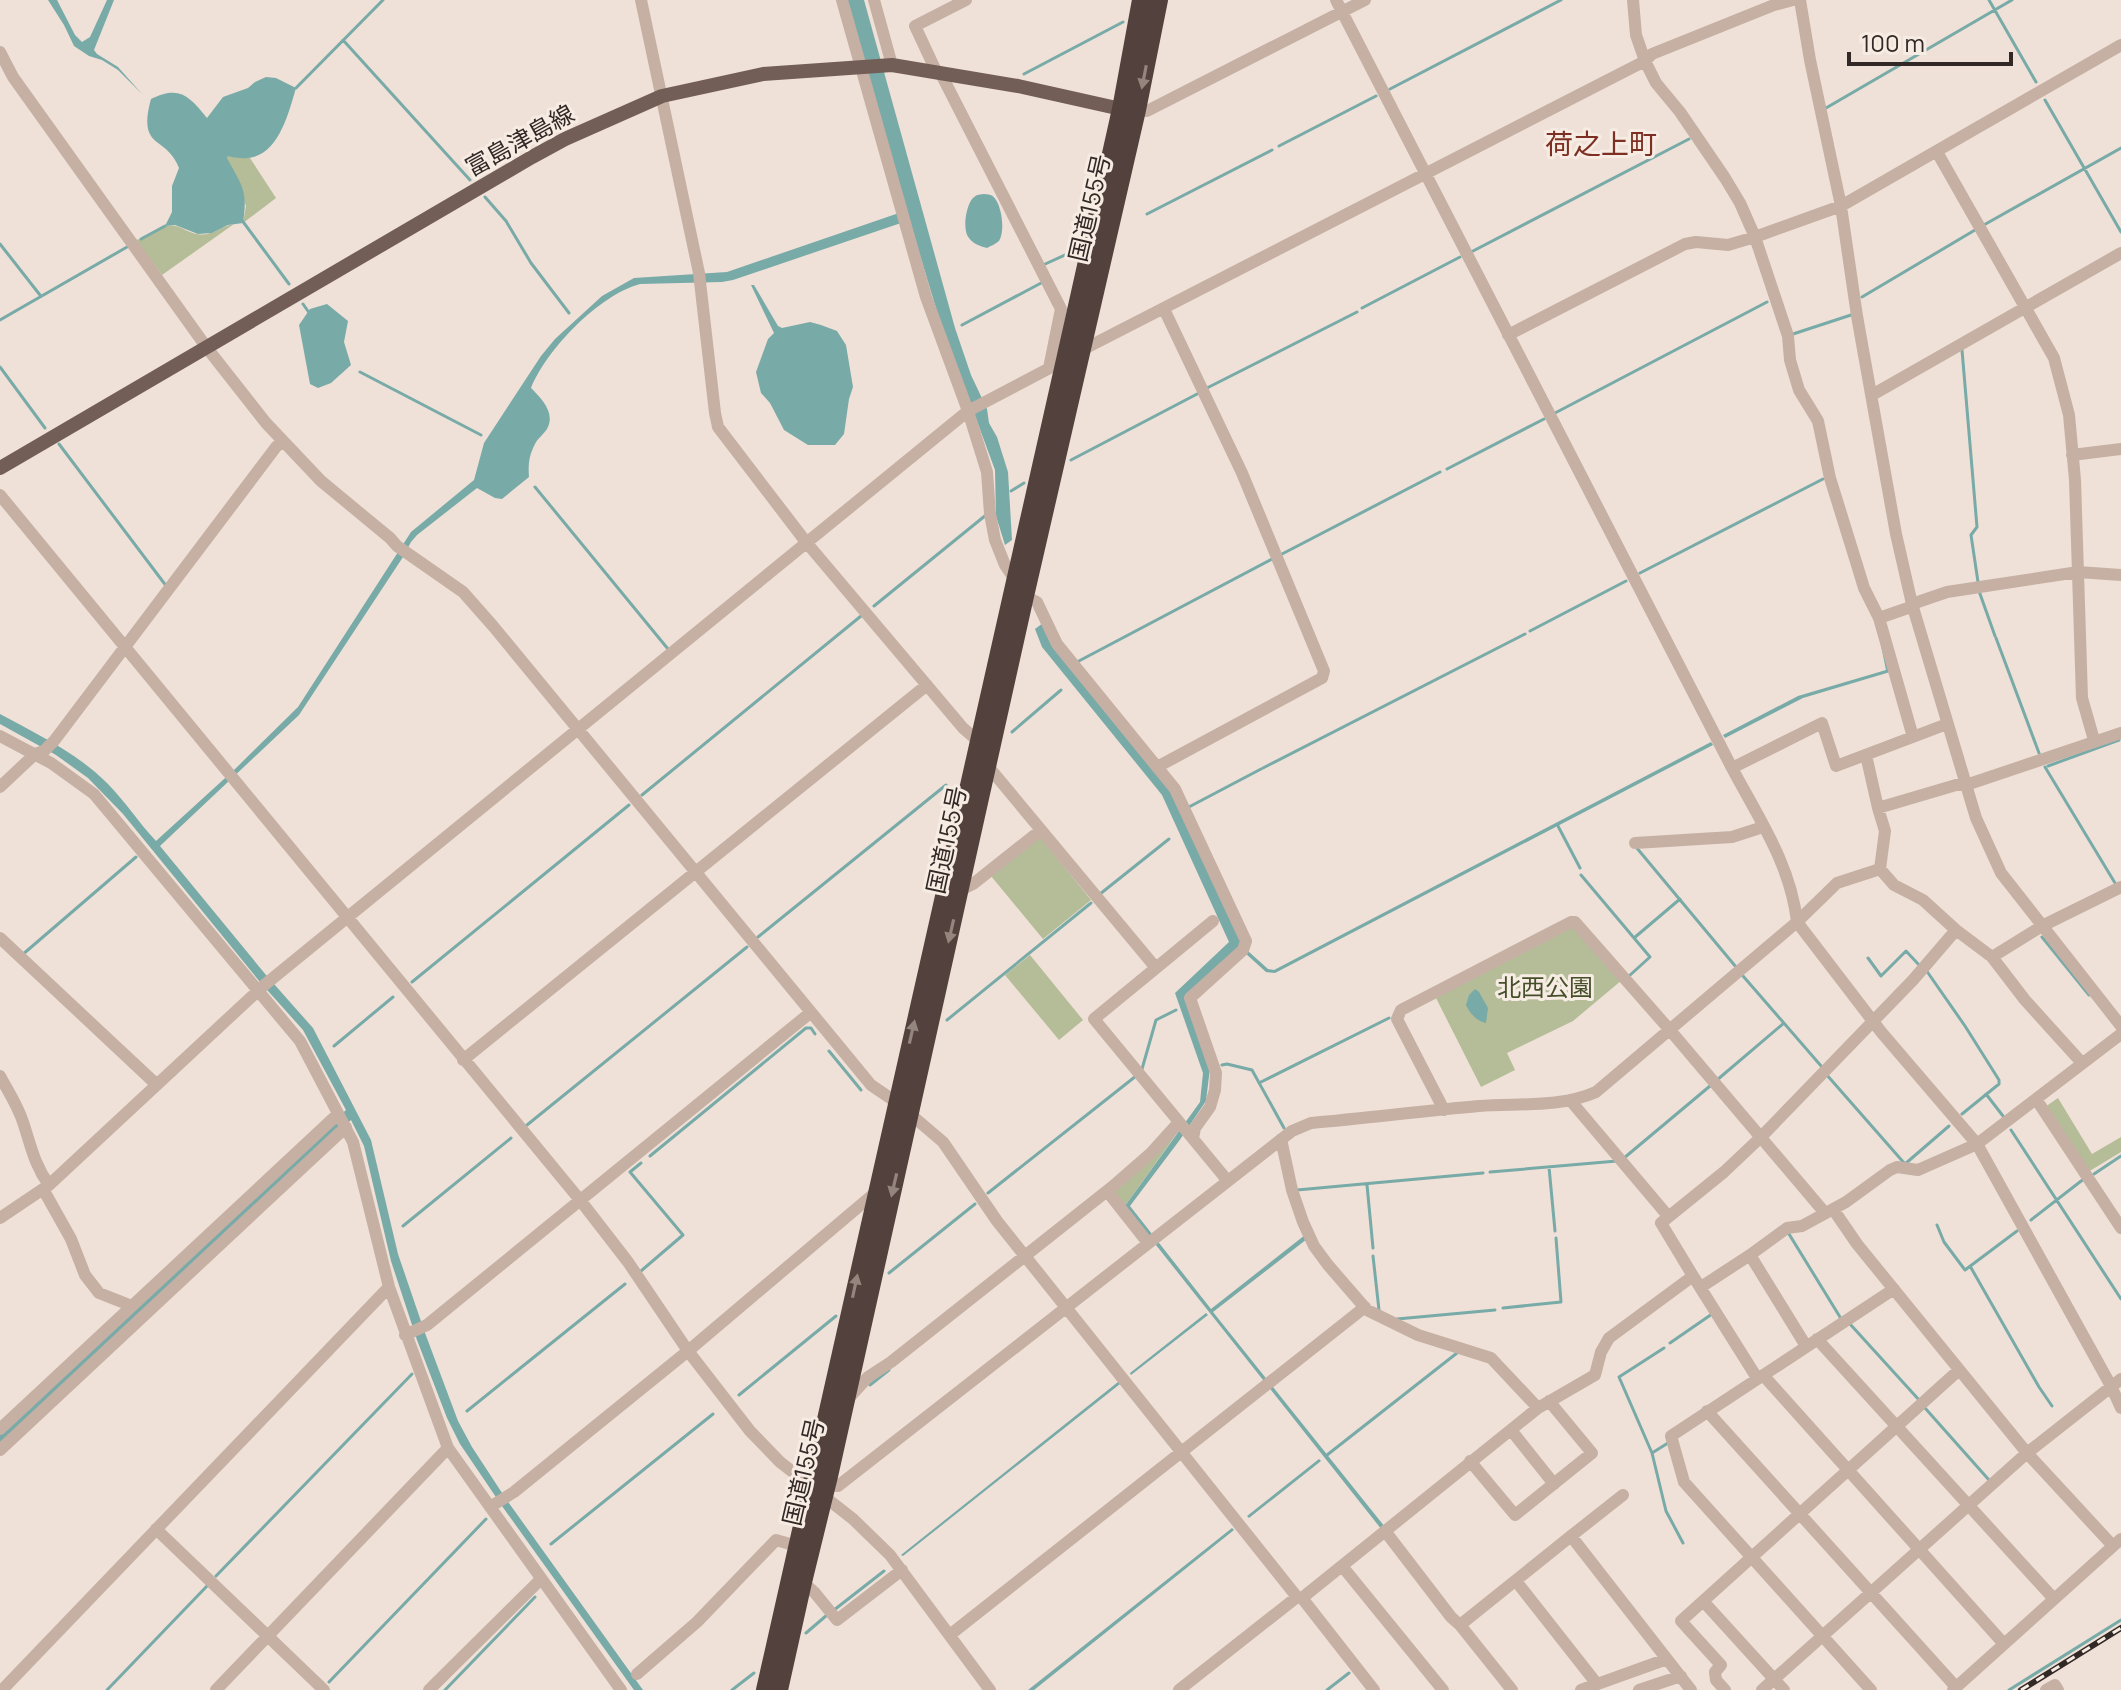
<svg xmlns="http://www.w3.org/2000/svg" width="2121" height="1690" font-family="Manrope,'Noto Sans JP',sans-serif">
	<rect width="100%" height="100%" fill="#efe1d7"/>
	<!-- green -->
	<path fill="#b4bd98" d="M228,155L240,158H250L276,198L243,223L246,206L227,158Z
		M234,224L162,275L136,240C147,238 155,229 166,226C178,223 186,232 197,234C212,237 221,226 234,224Z
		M1036,838H1041L1091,900L1043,939L991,876Z
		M1570,927L1577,928L1622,980L1573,1021L1507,1053L1515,1070L1481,1087L1436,998Z
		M1030,955L1083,1020L1059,1040L1005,975Z
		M2058,1098L2092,1154L2121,1137V1152L2088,1172L2045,1107Z
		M1180,1129L1125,1206L1111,1192Z"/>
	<!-- water -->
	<path fill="#78aaa8" d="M48,0H57L75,35L82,42L90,37L107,0H114L94,50L97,54L118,67L142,94L118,70L102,60L89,56L74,46L64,25Z
		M847,0H864L955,328L971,375L987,409L989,423L997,437L1008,472L1012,540L1005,545L996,516L995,470L939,318L910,222L901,223L733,280L722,282L640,284C599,295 547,349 531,388C541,398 556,413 547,429C544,434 538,438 535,444C529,455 528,465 529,477L502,499L495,498L477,488L417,535L411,542L403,557L299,715L160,846L266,975L313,1028L371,1140L398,1254L425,1333L458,1421L472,1447L506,1499L643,1690H634L502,1506L460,1444L447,1418L417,1340L391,1261L364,1146L351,1120L0,1445V1434L346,1110L303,1030L260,982L123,814L88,778L56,755L0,724V714C37,734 77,753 107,783C125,801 139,823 156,841L235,769L298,707L411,532L474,480L484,443L541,356L555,339L602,296L634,278L727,272L896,214L905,208Z
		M266,77L276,78L296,88C288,115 277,162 240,158C236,158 232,157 228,156L227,158C242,186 248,190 243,223L228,225L212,233L198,234L175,225L165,226L172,212V186L179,168C166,134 137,151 151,99C180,85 189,96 207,118L223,97L248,88L255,82Z
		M984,194C991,195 992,194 996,200C1002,209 1005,232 999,241C996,244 990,246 987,248C980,246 973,244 969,238C962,230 966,207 972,199C977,194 978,195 984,194Z
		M751,285H754L778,326L782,328L810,322L821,325L837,331L846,345L853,387L849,399L844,434L835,445H808L784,430L770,403L761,393L756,372L768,339L774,333Z
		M327,304L348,321L344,342L351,365L331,383L318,388L310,384L299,325L310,309Z
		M1043,623L1172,789L1244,943L1185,995L1210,1068L1206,1101L1179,1141L1130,1206L1211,1309L1305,1235L1307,1239L1213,1312L1385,1527L1382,1530L1125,1206L1200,1102L1203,1073L1175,993L1229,942L1162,795L1042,647L1035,629Z
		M1878,631L1890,672L1803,698L1725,738L1723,735L1798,696L1886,670Z
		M1711,742L1713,745L1275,973L1266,972L1245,953L1248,951L1268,969L1274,970Z
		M1475,989L1479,992L1488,1008L1486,1023C1477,1021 1470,1014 1466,1005L1469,995Z
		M1206,1313L1208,1315L1131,1375L1130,1373Z
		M1118,1382L1120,1384L903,1556L901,1555Z
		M1319,1459L1321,1461L1249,1518L1247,1516Z
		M1232,1528L1234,1530L1034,1690H1028Z"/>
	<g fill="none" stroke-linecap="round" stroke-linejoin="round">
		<!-- stream -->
		<path stroke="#78aaa8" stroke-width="3" d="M1989,0L2036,82
			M343,40L470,180
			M1024,74L1123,22
			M296,88L383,0
			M1390,89L1561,0
			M2045,100L2121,232
			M1826,108L2012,0
			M1279,146L1376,96
			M485,197L506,221L531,263L569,313
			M1147,214L1272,150
			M241,219L289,284
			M1982,226L2121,148
			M141,239L165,226
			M0,244L40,295
			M1473,251L1689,139
			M1043,265L1076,250
			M1862,297L1975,230
			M303,304L310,314
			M1362,308L1460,257
			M0,320L127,247
			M962,325L1043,282
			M1793,334L1851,315
			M1962,350L1977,527L1971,535L1978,582
			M0,367L45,428
			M360,372L481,435
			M1205,389L1357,312
			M1555,413L1767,302
			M59,444L167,587
			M1071,460L1199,393
			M1447,469L1544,419
			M535,487L668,649
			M1011,491L1024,483
			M1282,554L1440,472
			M1640,573L1823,479
			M1979,591L1995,636
			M874,606L986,515
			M1530,631L1626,581
			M1996,638L2039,753
			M1077,662L1272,559
			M1012,732L1061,690
			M2048,766L2119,740
			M2045,767L2115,883
			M1263,768L1525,634
			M642,795L861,616
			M1187,808L1261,769
			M1558,826L1580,868
			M1636,847L1736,967
			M1581,875L1650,957L1629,976
			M1100,894L1169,839
			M758,937L946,785
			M2042,937L2089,995
			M1634,938L1680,899
			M22,955L136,857
			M1868,958L1881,976L1906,951L1920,966
			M1926,970L1965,1026L1999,1080V1084L1962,1114
			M1743,976L1822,1067
			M412,982L629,805
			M947,1020L1091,903
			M334,1046L393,997
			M829,1051L861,1090
			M1222,1065L1227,1064L1252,1070L1284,1128
			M1142,1069L1156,1020L1176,1010
			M1826,1074L1905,1164L1949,1126
			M1717,1080L1784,1023
			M1259,1083L1389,1018
			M1986,1094L2003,1116
			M527,1125L747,947
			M2011,1130L2121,1299
			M650,1156L806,1028H811L815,1034
			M1624,1158L1710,1086
			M641,1163L630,1172L683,1235L641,1271
			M1549,1167L1555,1231
			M1490,1172L1617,1161
			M2094,1174L2121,1156
			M1367,1185L1373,1248
			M1297,1190L1483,1173
			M988,1193L1136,1076
			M2031,1220L2085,1178
			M1937,1225L1944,1242L1965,1270L2017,1231
			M403,1226L511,1138
			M1789,1234L1840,1317
			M1373,1256L1379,1310
			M1970,1266L2039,1387L2052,1406
			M889,1273L975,1204
			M1503,1308L1561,1302L1556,1238
			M1397,1319L1495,1310
			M1850,1324L1920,1401
			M1670,1343L1712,1314
			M1664,1348L1619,1377L1652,1453L1666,1511L1683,1543
			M870,1385L889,1370
			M739,1395L836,1316
			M1925,1408L1989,1480
			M467,1411L625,1284
			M1652,1453L1668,1443
			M1327,1455L1457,1353
			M551,1544L713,1414
			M216,1576L412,1374
			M834,1610L884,1571
			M806,1633L827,1615
			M329,1682L486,1519
			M107,1690L207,1586
			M445,1690L535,1597
			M732,1690L754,1673
			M1327,1690L1349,1673
			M2009,1690L2121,1620"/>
		<!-- minor -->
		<path stroke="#c6b0a4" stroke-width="12" d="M641,0L699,273L715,413L718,427L806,542L963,728L978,741
			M842,0L926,297L968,411L987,472L990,514L995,540L1005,565L1015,580
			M874,0L892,65
			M1336,0L1732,768C1758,817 1791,865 1797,922L1882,1033L1977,1144L2111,1386L2121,1408
			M1633,0L1636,35L1645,61L1656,83L1680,112L1725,178L1740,203L1755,237L1788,336L1790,360L1799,390L1818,421L1830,478L1857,565L1864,588L1879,618L1908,608L1912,604L1947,592L2078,572L2121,575
			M1800,0L1810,60L1841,206L1857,316L1896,534L1912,604L1976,818L2001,873L2121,1026
			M0,52L13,77L207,348L266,423L321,481L390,538L397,546L463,592L493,626L871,1085L896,1102L943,1142L997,1221L1297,1597L1302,1598L1374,1690
			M936,71L915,26L966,0
			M940,72L1061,309L1049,368
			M1131,110L1147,111L1365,0
			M1937,152L2054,358L2069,415L2075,480L2082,698L2094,740
			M1508,335L1685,244L1696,242L1728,245L1755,237L1841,206L2121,45
			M1082,350L1645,61L1652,54L1774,5L1793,0
			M1872,395L2121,253
			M2072,455L2121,449
			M0,495L580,1200L628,1262L688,1351L750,1431L780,1462L853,1519L890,1555L990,1690
			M1025,596L1037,602L1057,644L1175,789L1246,941L1243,950L1190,998L1216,1073L1215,1090L1210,1107L1195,1128L1193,1138
			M1879,618L1913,737
			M0,736L51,763L94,794L300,1041L353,1142L389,1287L448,1448L621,1690
			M1866,755L1878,808
			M987,765L1156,968L1094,1019L1227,1180
			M1157,767L1322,678L1324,671L1242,473L1164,309
			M1732,768L1822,723L1836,766L1947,724
			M0,787L35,754L44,751L54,741L276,447L282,442
			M1635,843L1732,837L1763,827
			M1880,869L1894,885L1923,900L1956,930L1992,957L2025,1000L2082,1063
			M961,890L973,884L1041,830
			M0,938L157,1085
			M1992,957L2042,926L2121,887
			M1156,968L1213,921
			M463,1060L927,685
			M0,1076C8,1091 18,1106 23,1122C31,1146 34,1164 49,1185
			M2036,1099L2121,1228
			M1570,1100L1668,1216
			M1444,1110L1397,1019L1401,1010L1571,922H1575L1669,1029L1825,1213
			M1281,1139L1292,1190L1303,1222L1314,1246L1328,1265L1367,1310L1418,1335L1491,1358L1538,1408
			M43,1189L71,1239L85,1275L99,1293L132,1306
			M1107,1191L1148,1243
			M1833,1209L1857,1244L2027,1453L2113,1546
			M0,1218L49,1185L262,987L968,411L1065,360
			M1750,1255L1806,1346
			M1693,1276L1661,1223L1724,1172L1761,1137L1913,980L1956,930
			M1701,1287L1750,1255L1787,1228L1802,1226L1846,1202L1890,1170L1897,1167L1918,1170L1977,1144L2121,1034
			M405,1335L427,1325L810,1013
			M1817,1339L2054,1599
			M1763,1375L2004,1644
			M848,1399L868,1377L891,1362L1112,1187L1151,1153L1179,1122
			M1707,1411L1956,1687
			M0,1429L338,1114
			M1511,1430L1554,1484
			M0,1450L346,1127
			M1470,1461L1515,1515L1592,1453L1549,1401
			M827,1485L838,1486L1292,1131L1311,1123C1367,1118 1423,1111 1479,1106C1517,1103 1560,1108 1596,1092L1797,922L1837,883L1880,869L1885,831L1878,808L1956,785H1966L2121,733
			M490,1507L514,1492L688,1351L876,1192
			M156,1529L324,1690
			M1385,1531L1451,1617L1460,1625L1512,1690
			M1571,1536L1623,1495
			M1342,1566L1443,1690
			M1516,1581L1597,1684
			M803,1582L815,1593L837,1620L902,1570
			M1302,1598L1538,1408L1595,1375L1601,1352L1609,1338L1693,1276L1757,1378
			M1703,1601L1784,1690
			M1460,1625L1571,1536L1691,1690
			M951,1634L1365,1307
			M637,1674L697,1622L776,1540L797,1546
			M2,1690L389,1287
			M216,1690L448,1448
			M429,1690L541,1579
			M1179,1690L1297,1597
			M1581,1690L1667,1659
			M1639,1690L1681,1676
			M1725,1690L1716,1680L1715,1672L1721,1665L1681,1621L1959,1370
			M1762,1690L2027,1453L2121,1379
			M1871,1690L1684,1482L1671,1436L1894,1289
			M1953,1690L2121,1539
			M2046,1690L2055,1685L2058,1690"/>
		<!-- major -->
		<path stroke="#735e57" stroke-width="14" d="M0,468L532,157L565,139L662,96L763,74L892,65L1018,86L1121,109"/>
		<!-- highway -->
		<path stroke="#52413d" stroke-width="18" d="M765,1690L1065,360L1121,109L1141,0
			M779,1690L803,1582L829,1476L1025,596L1137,110L1159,0"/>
		<defs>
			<path id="rail" d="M2021,1690L2121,1628"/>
		</defs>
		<!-- rail casing -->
		<use href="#rail" stroke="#322825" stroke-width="6"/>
		<!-- rail -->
		<use href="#rail" stroke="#f7ece3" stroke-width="3" stroke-dasharray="9" stroke-linecap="butt"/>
	</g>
	<!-- one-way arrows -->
	<defs><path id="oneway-solid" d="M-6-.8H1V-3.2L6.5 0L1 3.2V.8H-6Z" transform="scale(2)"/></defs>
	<g fill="#94857f">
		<use href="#oneway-solid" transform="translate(1144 77) rotate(101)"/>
		<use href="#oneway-solid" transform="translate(951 931) rotate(103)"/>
		<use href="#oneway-solid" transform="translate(912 1032) rotate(-77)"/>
		<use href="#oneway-solid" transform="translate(894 1185) rotate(103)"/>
		<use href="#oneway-solid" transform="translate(855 1286) rotate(-78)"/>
	</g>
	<g text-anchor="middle" stroke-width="6" stroke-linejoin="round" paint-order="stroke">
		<!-- street labels -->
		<g font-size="24" fill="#322825" stroke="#f7ece3">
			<text transform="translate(520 141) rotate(-29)" y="8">富島津島線</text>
			<text transform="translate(1090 208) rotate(-77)" y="8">国道155号</text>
			<text transform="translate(947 840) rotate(-78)" y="8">国道155号</text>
			<text transform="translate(804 1472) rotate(-77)" y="8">国道155号</text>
		</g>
		<!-- park labels -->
		<g font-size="24" fill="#454f2a" stroke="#f7ece3">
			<text x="1545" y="996">北西公園</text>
		</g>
		<!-- quarter labels -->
		<g font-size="28" fill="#7c2f22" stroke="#f7ece3">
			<text x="1601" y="154">荷之上町</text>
		</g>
	</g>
	<!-- scale -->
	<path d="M1849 52v12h162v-12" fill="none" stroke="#322825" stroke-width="4"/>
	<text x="1861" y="52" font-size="24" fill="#322825" stroke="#f7ece3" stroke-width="6" paint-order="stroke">100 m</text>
</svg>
